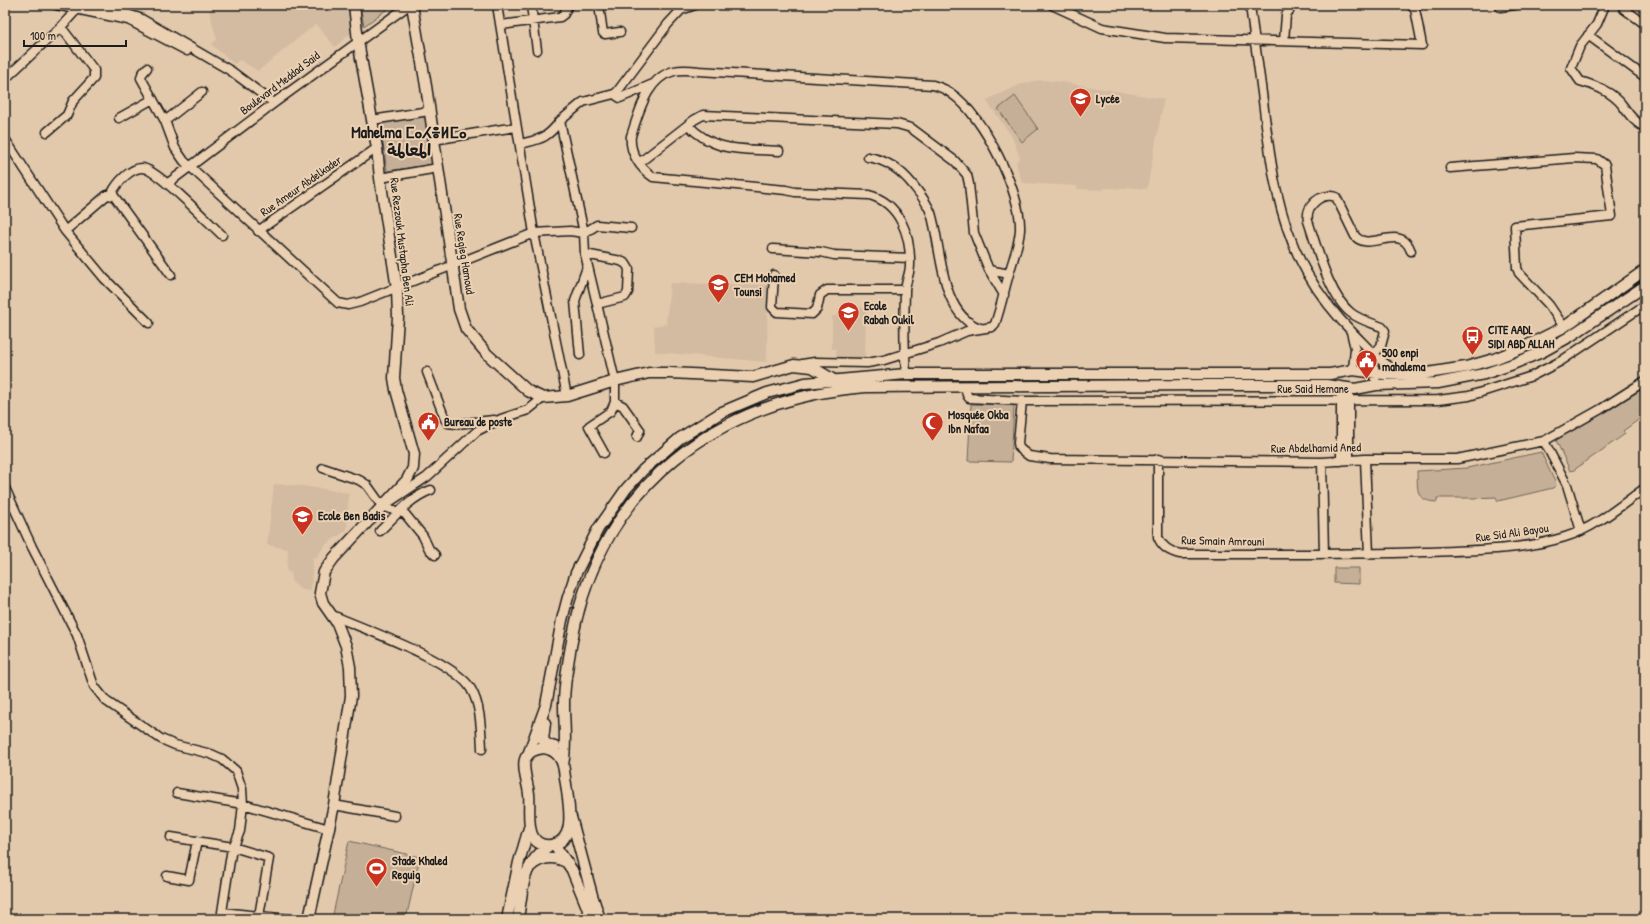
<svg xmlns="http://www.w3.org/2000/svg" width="1650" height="924" font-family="'Patrick Hand','Playpen Sans Arabic','Noto Sans Tifinagh',sans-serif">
	<rect width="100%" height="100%" fill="#e3c9ac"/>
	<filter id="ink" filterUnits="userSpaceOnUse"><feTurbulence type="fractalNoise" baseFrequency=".025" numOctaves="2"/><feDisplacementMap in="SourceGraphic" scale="8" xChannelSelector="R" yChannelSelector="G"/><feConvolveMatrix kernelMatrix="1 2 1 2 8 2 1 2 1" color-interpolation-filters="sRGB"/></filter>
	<g filter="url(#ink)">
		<!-- built -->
		<path fill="#d3bba1" d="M215,5H349L352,32L335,47L316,24L258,71L240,60L234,64L211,44L217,40L209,11Z
			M1040,80L1056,81L1164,99L1147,189L1126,187V189L1104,188V190L1077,189V186L1022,183L1016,163L1020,158L1012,137L986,100L1021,84Z
			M670,283L768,285L767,362L655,352L654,326L666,324Z
			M839,308H866L865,360H836V349H832V316H838Z
			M274,484L303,486L349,493L347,530L325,545L316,558L313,557L311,591L302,590L291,581V573L287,572L288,549L267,545Z"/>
		<!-- green -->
		<path fill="#c5af97" stroke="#70665a" d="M360,5H393L364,26Z
			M1015,96L1038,129L1022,142L998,109Z
			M427,116L434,164L387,171L380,123Z
			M1645,385V415L1623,431L1625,434L1574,470L1570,471L1556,440L1613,407Z
			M971,404L1014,405L1011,462L968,461Z
			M1541,452L1555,482L1556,485L1553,488L1498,501L1496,497L1474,498H1437V502C1414,501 1418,489 1417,471L1467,468Z
			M1334,568H1359V584L1334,583Z
			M349,841L420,857L406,919H332Z"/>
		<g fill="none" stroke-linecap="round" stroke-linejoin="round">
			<defs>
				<path id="minor" d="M56,5L128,20L187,51
					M85,5L124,13L140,18L231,71L274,103
					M497,5L534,233L567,396
					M531,5L537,50
					M599,5L603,33L605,34L620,32
					M1052,5L1102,28L1165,38L1422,45L1415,9L1410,5
					M1250,5C1254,37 1259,69 1263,101C1270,159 1277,221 1307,273C1320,296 1337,317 1355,335C1370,350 1382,365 1402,373
					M1605,5L1597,24L1580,46L1571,68L1580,81C1596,86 1613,92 1623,106C1630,116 1634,121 1645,128
					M1622,5L1624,9L1645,24
					M1500,7L1515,5
					M501,25L560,17L564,14L568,5
					M1588,35L1645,77
					M1284,41L1286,15L1293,5
					M147,68L142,74L141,78L165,121L175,148L184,161L338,303L348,305L360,302L534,233L570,231L584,233L597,225L631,228
					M5,79L61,27L79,7
					M614,94L620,98L653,84
					M119,118L153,99
					M372,120L429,111
					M165,121L202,92
					M688,125C716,154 743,148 779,151
					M47,132L67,115L73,101L94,78V70L61,27
					M5,139L65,231L104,278L149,323
					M433,140L516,127
					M520,144C540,139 547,139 560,121
					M868,157C887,160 901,170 913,185C920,194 927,202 931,213C942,247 939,314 980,328
					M639,163L694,120L703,115L897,124L911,128L955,161L967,175L969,184L974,233L989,270
					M1450,168L1574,158L1597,159L1605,165L1612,216L1515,226L1517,268L1519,273L1549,305L1564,327
					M380,178L438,168
					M167,184L274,103L409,5
					M114,196L112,193C117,183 130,168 142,168C156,168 209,223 222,235
					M65,231L107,195L114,196L171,275
					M258,231L377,148
					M773,249L821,252L834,255L910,258
					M585,254L597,304
					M774,275L772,307L777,312L812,314L817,309L820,295L827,290H905
					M1004,295L989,270L1009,274
					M1351,332L1355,348L1353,370
					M1374,354L1381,346L1385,331L1382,327C1372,323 1360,320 1351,313C1329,296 1317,247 1308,221C1305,205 1322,192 1336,197L1355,236C1369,253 1401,222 1411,251
					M580,355L575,301L587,267
					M802,364L815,362L867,363L884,360L939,343L967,331L992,327L995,324C1001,307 1004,291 1009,274C1013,259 1019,245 1020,230C1022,193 983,115 952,94C946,89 940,87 933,85L699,71C691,70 682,69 674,71C646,78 639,113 631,136C629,152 640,168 653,177L786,190L795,192L869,195C900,203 911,236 910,265C910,274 905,283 905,292C904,319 904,347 906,374
					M427,372L445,419L448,423L456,424L494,420
					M965,386L967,395L969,398L1022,401L1438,400L1469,396L1532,376L1561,361L1645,305
					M1022,401L1018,443L1019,448L1029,456L1050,459L1322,462L1365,459H1457L1544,441L1601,409L1645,381
					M637,437L640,430L623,406L615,402V381L597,304L625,297L628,292L629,269L626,264L621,261L585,254L584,233L560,121L583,102L614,94L617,92L668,24L681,10L695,5
					M1544,441L1567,485L1581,531
					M604,453L589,426L611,411L615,402
					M1158,459V537C1162,547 1170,552 1180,554C1262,554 1343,555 1425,552C1472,550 1520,551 1565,537C1595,528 1620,506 1645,488
					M1365,459L1369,554
					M1349,460V389
					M1341,461V388
					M1322,462L1324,554
					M323,468L359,480L367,485L382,506L405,514L423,536L429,549L435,555
					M5,488L32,547L77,635L94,686L106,701L161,739L175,745L211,754L222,759L236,771L242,789L243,804L240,831L231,854L222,912L259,916
					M391,501L427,477L477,431L501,419L528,410L543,398
					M380,531C395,516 411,497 431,490
					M332,615C364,629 455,661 471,689C481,706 481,729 482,749
					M177,793L243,804L329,829
					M334,805L395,816
					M171,837L233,847L269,858L259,916L290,919
					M167,876L189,880L197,841"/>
				<path id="major" d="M412,5L426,86L459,309L466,329L487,354L528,391L543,398L567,396L615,381L649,373H670L753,377L794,365L812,367L834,380
					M1374,354L1372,362L1375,377
					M545,723L543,740L548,745L555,747
					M544,748C550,749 556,752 559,757C565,764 564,775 566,784C568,801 578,842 551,845C522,848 531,809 529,794C527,776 513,751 544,748Z
					M528,755L546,705L562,620L568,597L576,573L598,529L626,489L643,470L680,438L722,412L767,393L805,383L906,374H1330L1353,370L1384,374H1421L1466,367L1494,359L1522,348L1564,327L1645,270
					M563,765C567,744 564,725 564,705C564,684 569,656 573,636C601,486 718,398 866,387L1203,385H1326L1355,389L1376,385L1438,383L1484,374L1513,364L1542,352L1569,337L1645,286
					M571,817L592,895L600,919
					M554,844L572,870L592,919
					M531,866C542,856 555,856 568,863
					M309,919L334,805L351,696L350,667L346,646L337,623L323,603L320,593L324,572L334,558L407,480L413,468L414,454L396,390L394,378L398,317L397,289L380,178L377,148L358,41L354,5
					M507,919L519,862L529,828
					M518,919C523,889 521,864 550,845"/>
			</defs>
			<!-- minor casing -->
			<use href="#minor" stroke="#1c1c1c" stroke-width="11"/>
			<!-- major casing -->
			<use href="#major" stroke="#1c1c1c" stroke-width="13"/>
			<!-- minor -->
			<use href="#minor" stroke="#ebd0b2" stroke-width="8"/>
			<!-- major -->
			<use href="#major" stroke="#ebd0b2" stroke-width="10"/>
		</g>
	</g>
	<!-- icons -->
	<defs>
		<symbol id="school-pin" viewBox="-11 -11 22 30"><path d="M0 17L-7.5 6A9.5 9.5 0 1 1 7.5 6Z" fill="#c8321e" stroke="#ebd0b2"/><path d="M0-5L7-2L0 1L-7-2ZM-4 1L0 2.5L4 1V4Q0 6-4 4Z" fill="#fff"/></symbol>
		<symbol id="bus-pin" viewBox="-11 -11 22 30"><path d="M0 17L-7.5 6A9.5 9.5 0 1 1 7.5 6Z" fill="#c8321e" stroke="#ebd0b2"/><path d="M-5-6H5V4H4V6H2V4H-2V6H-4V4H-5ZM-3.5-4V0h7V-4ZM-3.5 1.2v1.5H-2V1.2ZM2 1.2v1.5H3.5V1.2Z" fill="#fff"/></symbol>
		<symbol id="civic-pin" viewBox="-11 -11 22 30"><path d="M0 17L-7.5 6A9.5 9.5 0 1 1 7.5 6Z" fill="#c8321e" stroke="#ebd0b2"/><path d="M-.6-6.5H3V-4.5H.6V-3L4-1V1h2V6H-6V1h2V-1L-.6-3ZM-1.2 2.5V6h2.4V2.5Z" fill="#fff"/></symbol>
		<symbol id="mosque-pin" viewBox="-11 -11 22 30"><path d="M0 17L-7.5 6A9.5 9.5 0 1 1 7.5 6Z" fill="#c8321e" stroke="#ebd0b2"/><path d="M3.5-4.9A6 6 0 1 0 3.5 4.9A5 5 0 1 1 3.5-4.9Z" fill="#fff"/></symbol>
		<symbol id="stadium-pin" viewBox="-11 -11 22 30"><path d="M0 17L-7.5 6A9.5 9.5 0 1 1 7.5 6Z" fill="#c8321e" stroke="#ebd0b2"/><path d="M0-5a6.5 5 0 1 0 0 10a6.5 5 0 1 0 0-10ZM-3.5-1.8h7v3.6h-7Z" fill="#fff"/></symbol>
	</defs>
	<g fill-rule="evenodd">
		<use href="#school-pin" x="1068" y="86" width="25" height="34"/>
		<use href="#school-pin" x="706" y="272" width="25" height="34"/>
		<use href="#school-pin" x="836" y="300" width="25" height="34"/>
		<use href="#bus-pin" x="1460" y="324" width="25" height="34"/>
		<use href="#civic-pin" x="1354" y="348" width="25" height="34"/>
		<use href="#civic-pin" x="416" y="410" width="25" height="34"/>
		<use href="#mosque-pin" x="920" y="410" width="25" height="34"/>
		<use href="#school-pin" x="290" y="504" width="25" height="34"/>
		<use href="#stadium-pin" x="364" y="856" width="25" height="34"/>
	</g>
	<g text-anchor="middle" stroke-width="4" stroke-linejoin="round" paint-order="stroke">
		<!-- street labels -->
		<g font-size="12" fill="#1c1c1c" stroke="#ebd0b2">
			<text transform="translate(280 83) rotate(-37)" y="4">Boulevard Meddad Said</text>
			<text transform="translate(301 186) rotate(-35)" y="4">Rue Ameur Abdelkader</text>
			<text transform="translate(402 242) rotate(83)" y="4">Rue Rezzouk Mustapha Ben Ali</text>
			<text transform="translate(464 254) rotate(81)" y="4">Rue Regieg Hamoud</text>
			<text x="1313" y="393">Rue Said Hemane</text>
			<text transform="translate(1316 448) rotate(-1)" y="4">Rue Abdelhamid Aned</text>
			<text transform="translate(1512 533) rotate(-8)" y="4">Rue Sid Ali Bayou</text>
			<text transform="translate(1223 541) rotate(1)" y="4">Rue Smain Amrouni</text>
		</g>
		<!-- poi labels -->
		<g font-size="12" font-weight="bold" fill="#1c1c1c" stroke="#ebd0b2" text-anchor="start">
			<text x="1096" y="103">Lycée</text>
			<text x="734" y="282">CEM Mohamed<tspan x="734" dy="14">Tounsi</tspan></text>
			<text x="864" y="310">Ecole<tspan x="864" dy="14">Rabah Oukil</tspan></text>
			<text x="1488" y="334">CITE AADL<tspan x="1488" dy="14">SIDI ABD ALLAH</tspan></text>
			<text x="1382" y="357">500 enpi<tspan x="1382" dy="14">mahalema</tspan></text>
			<text x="948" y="419">Mosquée Okba<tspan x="948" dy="14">Ibn Nafaa</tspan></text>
			<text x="444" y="426">Bureau de poste</text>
			<text x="318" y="520">Ecole Ben Badis</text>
			<text x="392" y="865">Stade Khaled<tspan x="392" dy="14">Reguig</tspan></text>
		</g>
		<!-- district labels -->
		<g font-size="16" font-weight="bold" fill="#1c1c1c" stroke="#ebd0b2">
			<text x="409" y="138">Mahelma ⵎⴰⵃⴻⵍⵎⴰ<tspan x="409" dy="18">المعالمة</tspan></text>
		</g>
	</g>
	<!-- margin -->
	<rect width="1650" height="924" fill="none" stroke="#ebd0b2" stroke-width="20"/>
	<rect x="10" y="10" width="1630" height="904" fill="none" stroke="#1c1c1c" stroke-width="1.5" filter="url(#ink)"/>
	<!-- scale -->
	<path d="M24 40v6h102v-6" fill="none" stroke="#1c1c1c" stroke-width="2"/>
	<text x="30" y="40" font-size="12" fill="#1c1c1c" stroke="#ebd0b2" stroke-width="3" paint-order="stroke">100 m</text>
</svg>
